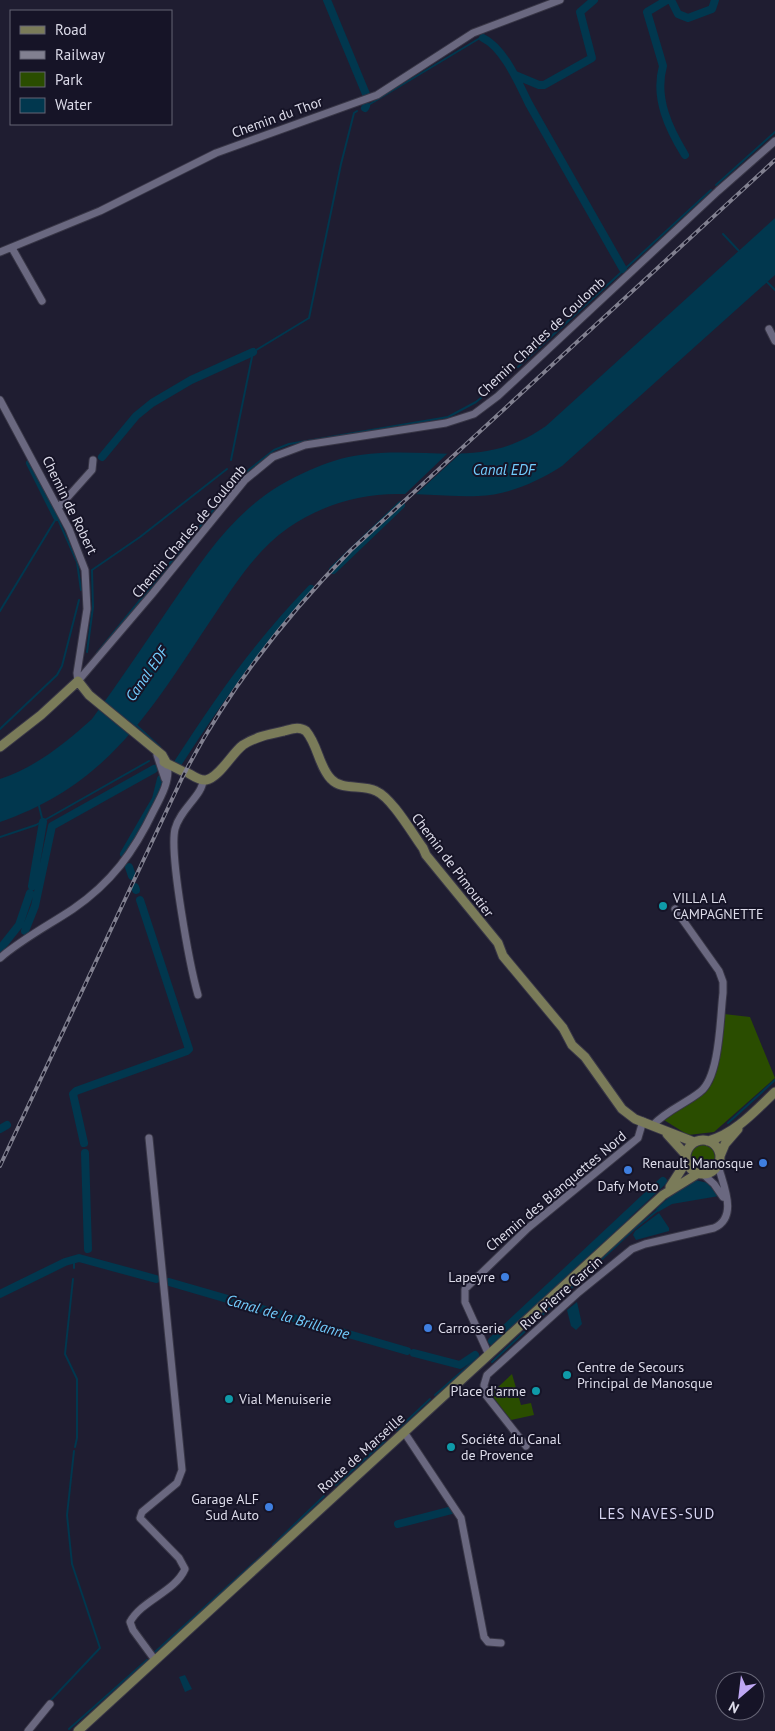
<svg xmlns="http://www.w3.org/2000/svg" width="775" height="1731" font-family="'PT Sans',sans-serif">
	<rect width="100%" height="100%" fill="#1f1d31"/>
	<!-- green -->
	<path fill="#2a4d00" d="M724,1014L750,1017L775,1078L714,1132L688,1135L664,1120L705,1093L713,1082Z
		M691 1157a12 12 0 1 1 24 0a12 12 0 1 1-24 0Z
		M512,1374L521,1405L531,1403L534,1415L511,1420L491,1394V1384L496,1389Z"/>
	<!-- water -->
	<path fill="#01374e" d="M775,218V275L562,466C537,482 508,495 478,496C452,497 427,494 402,494C362,493 321,505 288,528C258,549 237,581 217,611C154,704 113,783 0,822V779C36,767 64,744 92,719C119,682 145,643 171,605C212,546 242,499 310,470C326,463 343,457 360,455C431,445 482,471 546,426Z
		M695,1180L708,1183L719,1196L672,1204L658,1212L656,1209L677,1190Z
		M659,1213L669,1228V1231L636,1240L633,1235L635,1231Z
		M577,1302L582,1324L576,1330L571,1326L567,1310Z
		M185,1675L192,1689L185,1692L179,1677Z"/>
	<!-- pier -->
	<path fill="#1f1d31" d="M450,451L462,452L413,497L403,496Z"/>
	<g fill="none" stroke-linecap="round" stroke-linejoin="round">
		<!-- stream -->
		<path stroke="#01374e" stroke-width="2" d="M365,107L480,38H483
			M716,185L775,132
			M723,234L739,251
			M766,281L775,290
			M518,367L711,190
			M231,460L253,352L309,318L341,164L354,113L357,111
			M57,517L77,562L81,590
			M0,611L57,517
			M87,652L93,607L92,570L140,537L227,469
			M97,653L241,476L274,450L289,444L448,417L476,402L511,373
			M136,725L160,747
			M0,729L57,675L62,666L79,600
			M39,806L43,822
			M0,837L36,825L149,761
			M728,1123L775,1080
			M74,1268V1259
			M73,1279L65,1354L77,1379V1438L75,1447
			M495,1341L628,1219L626,1215
			M492,1362L633,1230L658,1210
			M435,1395L476,1359
			M397,1430L430,1399
			M336,1485L385,1441
			M273,1545L324,1496
			M155,1652L267,1551
			M51,1700L100,1648L72,1564L67,1515L74,1451
			M69,1729L147,1660"/>
		<!-- canal -->
		<path stroke="#01374e" stroke-width="8" d="M327,0L366,94
			M667,0L647,12L663,66C654,98 669,129 685,155
			M671,0L678,14L688,18L712,9L715,0
			M483,38C504,48 519,84 529,104L623,269
			M515,75L539,85H544L592,58L580,12L594,0
			M365,108L366,106
			M102,457L136,416L152,403L191,380L253,352
			M30,463L57,517
			M333,570L401,505
			M178,763C220,698 257,645 311,589
			M124,854L156,799L161,779
			M129,867L132,876
			M32,886L43,822
			M135,887L136,890
			M25,931L35,906L52,826L154,769
			M0,949L19,925L30,893
			M0,1129L7,1125
			M84,1143L73,1094L76,1091L187,1051L189,1049L140,900
			M85,1153L88,1249
			M169,1282L407,1351
			M0,1294L65,1262L79,1258L156,1279
			M492,1341L663,1181
			M414,1353L460,1365L475,1355
			M398,1524L452,1510"/>
		<defs>
			<path id="minor" d="M12,248L42,301
				M0,252L100,211L216,153L377,95L473,33L560,0
				M769,329L775,341
				M0,400L69,529L85,570L87,609L77,673L78,681
				M58,508L92,470L93,460
				M78,681L153,593L245,480L273,457L305,445L446,423L474,414L498,396L718,191L775,141
				M157,755L165,779
				M0,958C22,939 49,925 73,909C111,883 134,852 154,810C161,797 171,779 167,764
				M198,995C190,967 169,854 175,829C180,809 203,795 203,780
				M653,1125C667,1110 685,1104 700,1092C720,1077 720,1017 723,993V982L719,971L675,909
				M149,1138L182,1470L177,1483L142,1512L140,1518L179,1558L185,1569C175,1592 142,1600 130,1622L133,1630L155,1660
				M704,1175L714,1184L723,1197
				M489,1355L465,1302V1289L528,1228L638,1138L643,1121
				M404,1432L461,1518L484,1637L488,1642L501,1643
				M526,1446L485,1394L484,1385L487,1375L579,1292L632,1249L645,1244L714,1228C739,1217 723,1185 718,1165
				M28,1731L50,1704"/>
			<path id="major" d="M0,747L41,715L78,681L89,695L162,755L167,764
				M164,762L182,771
				M188,773C193,776 200,781 206,780C219,778 232,753 243,745C255,737 270,734 284,731C292,729 299,726 306,731C318,745 319,767 331,779C342,791 362,784 376,791C392,798 412,833 423,848L426,855L498,943L503,956L563,1028L572,1045L585,1057L622,1109L635,1119L694,1142
				M667,1134L686,1155
				M686 1157a17 17 0 1 1 34 0a17 17 0 1 1-34 0Z
				M708,1141C735,1134 756,1110 775,1092
				M720,1156L725,1144L738,1129
				M670,1187L686,1162
				M78,1731L663,1195L697,1174"/>
		</defs>
		<!-- minor casing -->
		<use href="#minor" stroke="#383646" stroke-width="9"/>
		<!-- major casing -->
		<use href="#major" stroke="#383646" stroke-width="11"/>
		<!-- minor -->
		<use href="#minor" stroke="#6a6880" stroke-width="7"/>
		<!-- major -->
		<use href="#major" stroke="#7a7b59" stroke-width="9"/>
		<defs>
			<path id="rail" d="M0,1166L182,778C226,692 283,619 351,550L775,160"/>
		</defs>
		<!-- rail casing -->
		<use href="#rail" stroke="#818090" stroke-width="4"/>
		<!-- rail -->
		<use href="#rail" stroke="#161427" stroke-width="2" stroke-dasharray="5.5" stroke-linecap="butt"/>
	</g>
	<!-- markers -->
	<g fill="#0f9aa8" stroke="#161427" stroke-width="2">
		<circle cx="663" cy="906" r="5"/>
		<circle cx="567" cy="1375" r="5"/>
		<circle cx="536" cy="1391" r="5"/>
		<circle cx="229" cy="1399" r="5"/>
		<circle cx="451" cy="1447" r="5"/>
	</g>
	<g fill="#3f7fe0" stroke="#161427" stroke-width="2">
		<circle cx="763" cy="1163" r="5"/>
		<circle cx="628" cy="1170" r="5"/>
		<circle cx="505" cy="1277" r="5"/>
		<circle cx="428" cy="1328" r="5"/>
		<circle cx="269" cy="1507" r="5"/>
	</g>
	<g text-anchor="middle" stroke-width="4" stroke-linejoin="round" paint-order="stroke">
		<!-- street labels -->
		<g font-size="14" fill="#dcdbe9" stroke="#161427">
			<text transform="translate(277 117) rotate(-20)" y="5">Chemin du Thor</text>
			<text transform="translate(541 337) rotate(-43)" y="5">Chemin Charles de Coulomb</text>
			<text transform="translate(70 505) rotate(64)" y="5">Chemin de Robert</text>
			<text transform="translate(189 531) rotate(-50)" y="5">Chemin Charles de Coulomb</text>
			<text transform="translate(453 865) rotate(53)" y="5">Chemin de Pimoutier</text>
			<text transform="translate(556 1191) rotate(-40)" y="5">Chemin des Blanquettes Nord</text>
			<text transform="translate(561 1293) rotate(-41)" y="5">Rue Pierre Garcin</text>
			<text transform="translate(361 1453) rotate(-42)" y="5">Route de Marseille</text>
		</g>
		<!-- poi labels -->
		<g font-size="14" fill="#dcdbe9" stroke="#161427" text-anchor="start">
			<text x="673" y="903">VILLA LA<tspan x="673" dy="16">CAMPAGNETTE</tspan></text>
			<text x="753" y="1168" text-anchor="end">Renault Manosque</text>
			<text x="628" y="1191" text-anchor="middle">Dafy Moto</text>
			<text x="495" y="1282" text-anchor="end">Lapeyre</text>
			<text x="438" y="1333">Carrosserie</text>
			<text x="577" y="1372">Centre de Secours<tspan x="577" dy="16">Principal de Manosque</tspan></text>
			<text x="526" y="1396" text-anchor="end">Place d'arme</text>
			<text x="239" y="1404">Vial Menuiserie</text>
			<text x="461" y="1444">Société du Canal<tspan x="461" dy="16">de Provence</tspan></text>
			<text x="259" y="1504" text-anchor="end">Garage ALF<tspan x="259" dy="16">Sud Auto</tspan></text>
		</g>
		<!-- water labels -->
		<g font-size="15" font-style="italic" fill="#72cdfe" stroke="#161427">
			<text x="504" y="475">Canal EDF</text>
			<text transform="translate(147 674) rotate(-55)" y="5">Canal EDF</text>
			<text transform="translate(288 1317) rotate(16)" y="5">Canal de la Brillanne</text>
		</g>
		<!-- neighbourhood labels -->
		<g font-size="15" letter-spacing="1" fill="#d6d4f0" stroke="#161427">
			<text x="657" y="1519">LES NAVES-SUD</text>
		</g>
	</g>
	<!-- legend -->
	<rect x="10" y="10" width="162" height="115" fill="#161427" stroke="#656475"/>
	<rect x="20" y="26" width="25" height="8" fill="#7a7b59" stroke="#656475"/>
	<text x="55" y="35" font-size="15" fill="#dcdbe9">Road</text>
	<rect x="20" y="51" width="25" height="8" fill="#818090" stroke="#656475"/>
	<text x="55" y="60" font-size="15" fill="#dcdbe9">Railway</text>
	<rect x="20" y="72" width="25" height="15" fill="#2a4d00" stroke="#656475"/>
	<text x="55" y="85" font-size="15" fill="#dcdbe9">Park</text>
	<rect x="20" y="98" width="25" height="15" fill="#01374e" stroke="#656475"/>
	<text x="55" y="110" font-size="15" fill="#dcdbe9">Water</text>
	<!-- north arrow -->
	<g transform="translate(740 1696) rotate(208)"><circle r="24" fill="#161427" stroke="#656475"/>
	<path d="M0-4L9 19L0 12L-9 19Z" fill="#bfa8f4"/>
	<text y="-8" font-size="14" font-weight="bold" text-anchor="middle" fill="#dcdbe9">N</text>
	</g>
</svg>
